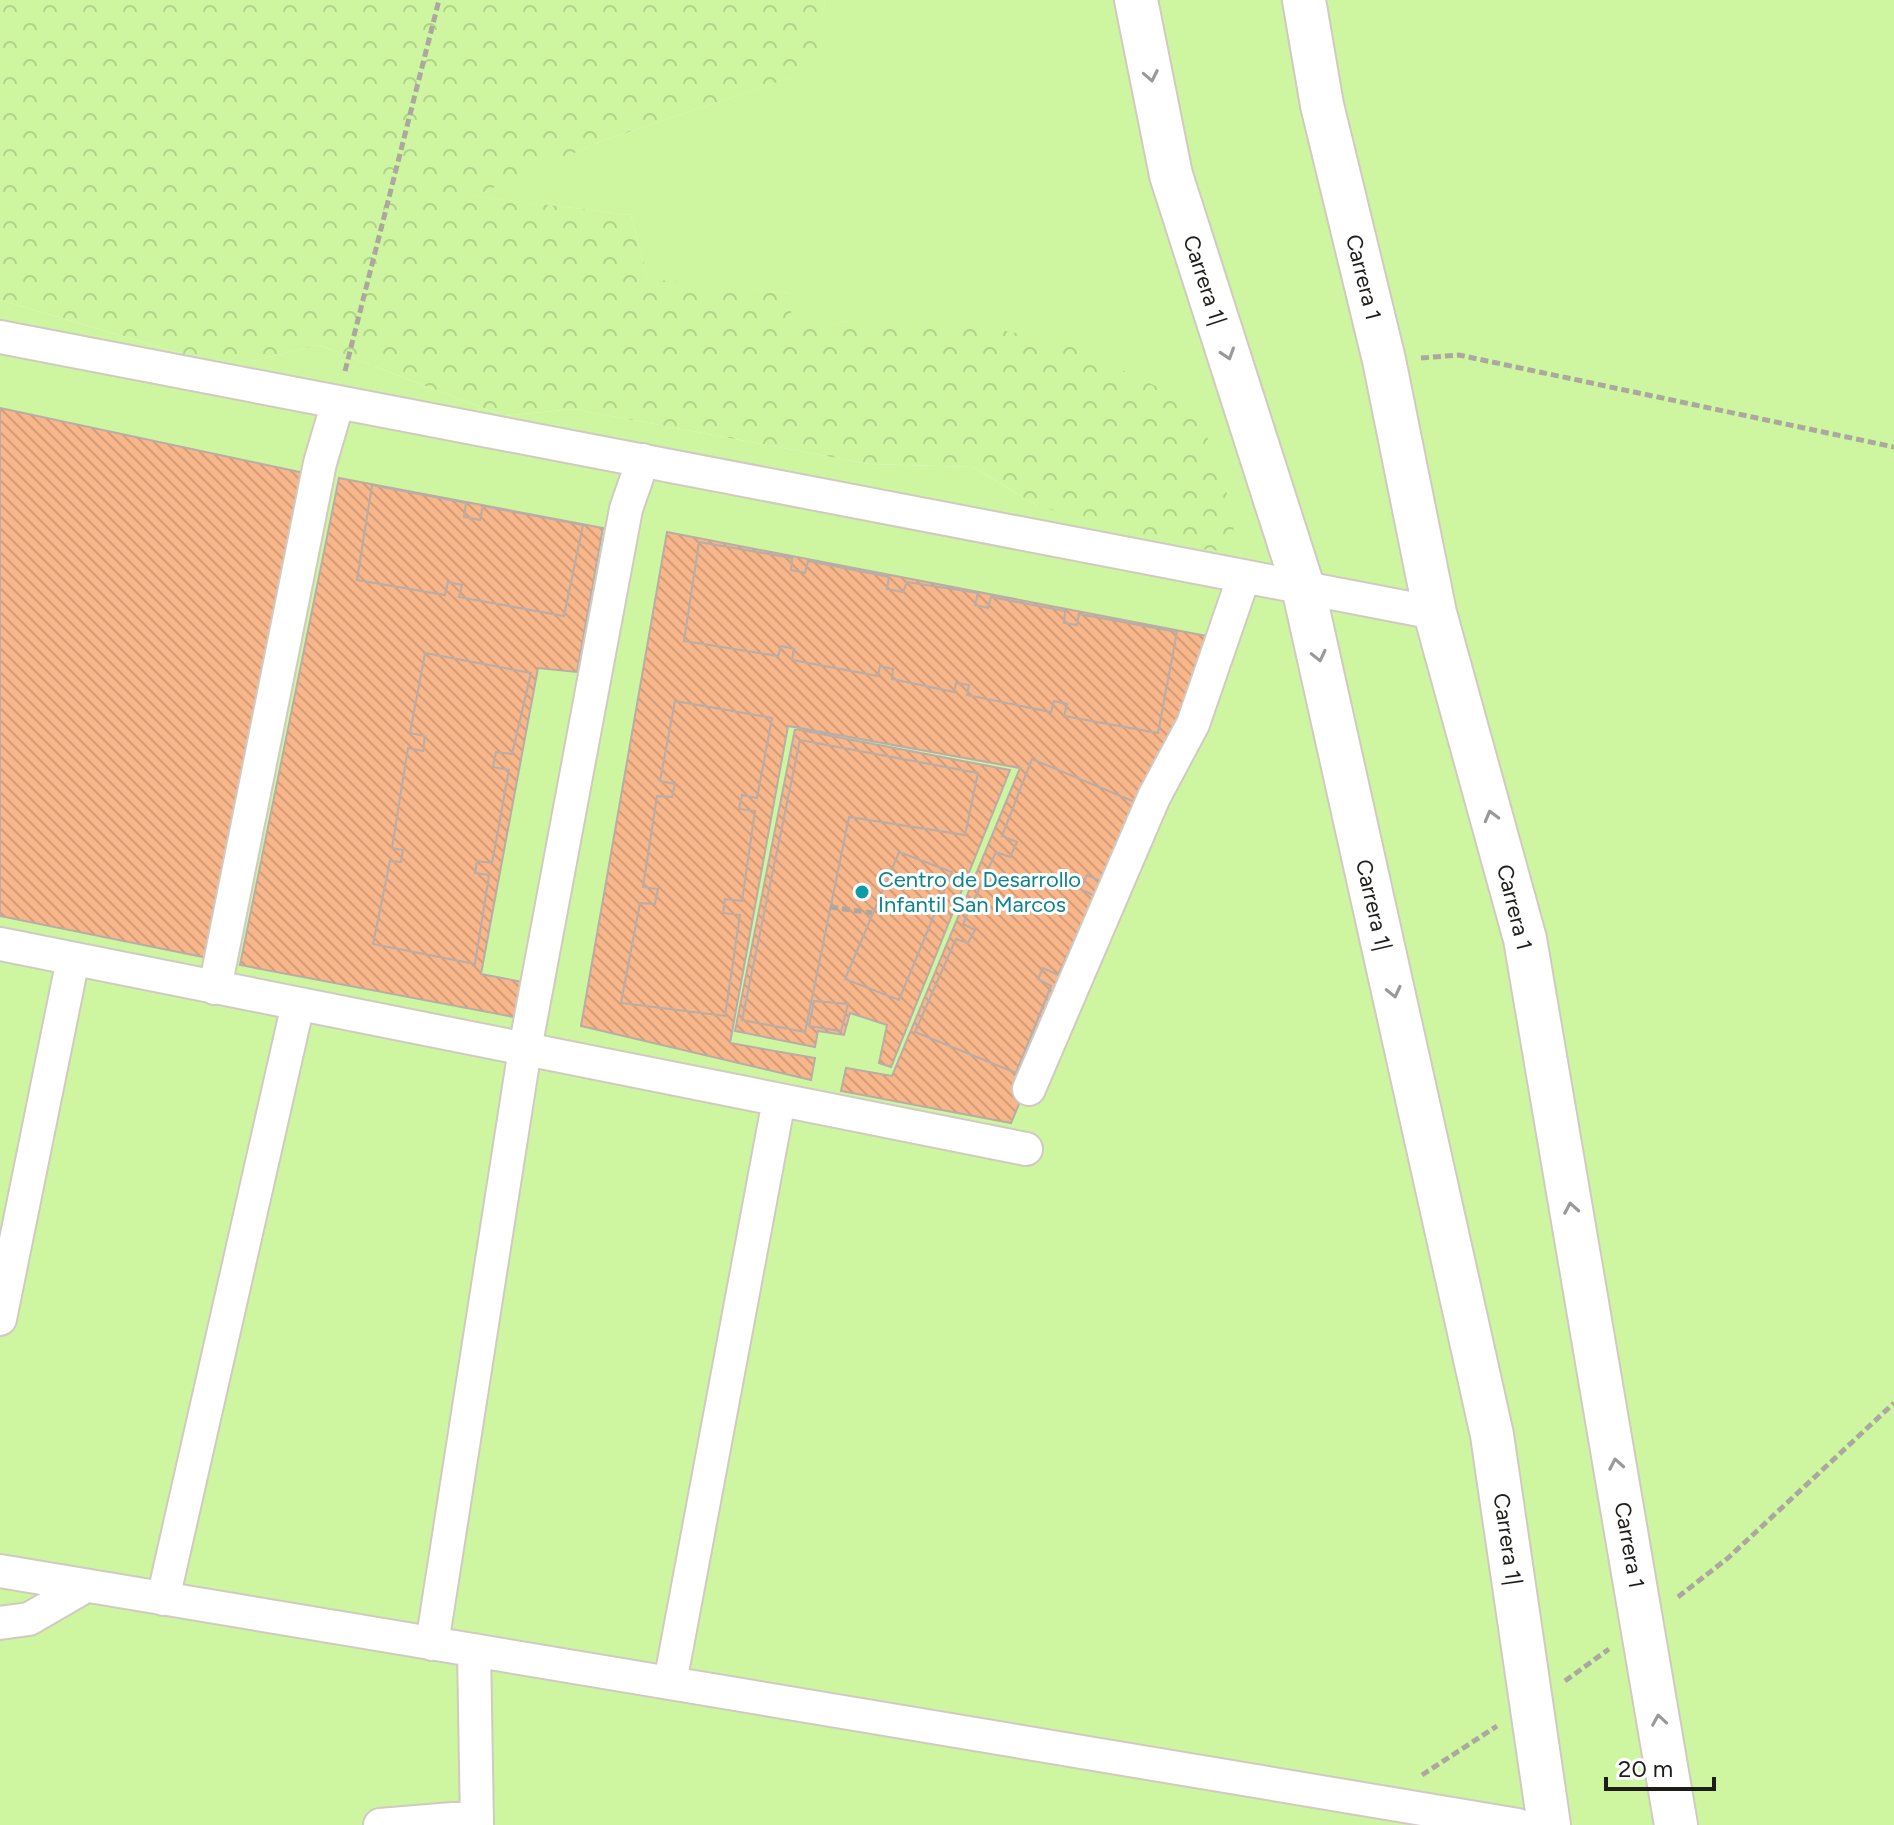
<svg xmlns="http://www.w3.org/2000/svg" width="1894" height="1825" font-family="Figtree,sans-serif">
	<defs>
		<pattern id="forest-crowns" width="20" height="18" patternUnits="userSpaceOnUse" patternTransform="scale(2)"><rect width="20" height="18" fill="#cef6a0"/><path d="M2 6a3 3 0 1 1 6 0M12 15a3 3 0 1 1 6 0" fill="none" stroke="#b0d289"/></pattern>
		<pattern id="building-back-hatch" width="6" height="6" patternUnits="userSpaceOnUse" patternTransform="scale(2)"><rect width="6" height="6" fill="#f8b68b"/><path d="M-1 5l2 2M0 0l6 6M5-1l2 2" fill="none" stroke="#d49c77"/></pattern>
	</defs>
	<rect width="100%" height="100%" fill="#fbf5eb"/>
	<!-- grass -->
	<path fill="#cef6a0" d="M825,0H1894V1825H0V300L228,367L319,345L504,416L573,409L869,464L973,467L1038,506L850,322L791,329L790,293L648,280L631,215L472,196L602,141L813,70Z"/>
	<!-- forest -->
	<path fill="url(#forest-crowns)" d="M0,0H825L814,70L602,141L474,196L631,215L648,279L791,293V328L850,322H957L1061,341L1191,403L1222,468L1238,552L1185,548L1038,506L973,467L869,464L573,409L504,416L319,345L228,367L0,300Z"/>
	<!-- building -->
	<path fill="url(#building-back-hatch)" stroke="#b8ada7" stroke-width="2" d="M0,408L309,474L208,958L0,916Z
		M339,478L603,528L577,672L538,668L481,974L528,983L519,1018L240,965Z
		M372,485L466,503L464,517L480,520L483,506L583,525L564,616L459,597L462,585L448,582L445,595L357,580Z
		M667,532L1212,637L1146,805L1011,1123L841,1091L846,1068L892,1076L1020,768L788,726L730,1043L815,1058L811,1080L581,1026Z
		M699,542L792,558L791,570L805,573L808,561L889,577L887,589L903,592L907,582L978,593L975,605L988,608L991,597L1065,611L1064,623L1077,625L1079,614L1177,632L1158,733L1064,716L1067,704L1054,701L1051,712L967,695L969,685L956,683L954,692L892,679L893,669L880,666L878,676L792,660L794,649L781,646L778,656L684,641Z
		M425,653L531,673L512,754L496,752L493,767L509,770L492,863L477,861L475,873L489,875L475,964L373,944L390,861L401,862L403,850L392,848L408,748L423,751L425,736L410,733Z
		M675,701L772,718L757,798L742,795L739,809L755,811L742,901L725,899L723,913L740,915L725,1016L621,1003L640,903L655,904L658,889L643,887L657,796L672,797L675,784L660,781Z
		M795,729L1010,770L891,1067L879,1063L887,1025L850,1013L844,1035L818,1031L815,1047L735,1031Z
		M800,740L978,773L965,835L849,817L805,1032L742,1020Z
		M1032,759L1135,802L1100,881L1087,875L1080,889L1095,896L1058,975L1043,968L1038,979L1051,986L1016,1073L915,1032L956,939L968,943L975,930L963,924L996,852L1010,857L1017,842L1002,836Z
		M899,852L952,872L899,1000L845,979Z
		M814,1001L848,1004L841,1031L809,1026Z"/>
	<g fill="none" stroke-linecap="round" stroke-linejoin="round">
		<defs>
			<path id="minor" d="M0,337L1435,613
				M0,944L1026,1149
				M215,988L320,463L338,402
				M1029,1089L1154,797L1193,724L1244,576
				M0,1319L73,959
				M0,1571L1518,1825
				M163,1599L298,1004
				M0,1623L29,1619L86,1586
				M432,1644L525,1049L626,509L643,460
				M474,1650L477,1825
				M670,1683L779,1100
				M380,1825L477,1817"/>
			<path id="tertiary" d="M1136,0L1171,175L1303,587L1492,1435L1549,1825
				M1304,0L1322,105L1384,360L1435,613L1525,939L1676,1825"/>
		</defs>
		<!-- minor casing -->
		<use href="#minor" stroke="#d0cac0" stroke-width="36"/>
		<!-- tertiary casing -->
		<use href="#tertiary" stroke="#d0cac0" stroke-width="46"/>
		<!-- path -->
		<path stroke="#aca8a0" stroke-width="5" stroke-dasharray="8 4" stroke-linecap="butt" d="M1421,358L1459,355L1894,447
			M345,371L439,0
			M830,907L872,913
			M1678,1597L1728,1558L1894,1403
			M1565,1681L1609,1649
			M1422,1775L1497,1726"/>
		<!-- minor -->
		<use href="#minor" stroke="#fff" stroke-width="32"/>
		<!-- tertiary -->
		<use href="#tertiary" stroke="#fff" stroke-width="42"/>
	</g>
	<!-- one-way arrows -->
	<defs><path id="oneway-chevron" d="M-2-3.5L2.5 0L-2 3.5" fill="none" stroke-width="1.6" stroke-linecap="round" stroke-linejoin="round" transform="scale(2)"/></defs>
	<g stroke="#9a9998">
		<use href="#oneway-chevron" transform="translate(1151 76) rotate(79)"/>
		<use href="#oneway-chevron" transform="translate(1228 354) rotate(72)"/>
		<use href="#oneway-chevron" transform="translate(1319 656) rotate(77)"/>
		<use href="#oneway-chevron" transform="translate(1491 816) rotate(-105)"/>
		<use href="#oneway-chevron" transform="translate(1394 992) rotate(77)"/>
		<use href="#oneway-chevron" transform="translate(1571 1208) rotate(-100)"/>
		<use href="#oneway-chevron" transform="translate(1616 1464) rotate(-100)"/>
		<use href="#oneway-chevron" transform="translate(1659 1720) rotate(-99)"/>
	</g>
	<!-- markers -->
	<circle fill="#0f9aa8" stroke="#fff" stroke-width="3" cx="862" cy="892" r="8"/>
	<g text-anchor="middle" stroke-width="6" stroke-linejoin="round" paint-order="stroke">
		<!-- street labels -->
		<g font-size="22" fill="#1f1d1a" stroke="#fff">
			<text transform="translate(1364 277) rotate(76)" y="8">Carrera 1</text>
			<text transform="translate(1205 280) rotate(72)" y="8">Carrera 1|</text>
			<text transform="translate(1374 905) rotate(77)" y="8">Carrera 1|</text>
			<text transform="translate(1515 907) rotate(76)" y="8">Carrera 1</text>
			<text transform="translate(1508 1539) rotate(82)" y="8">Carrera 1|</text>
			<text transform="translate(1630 1545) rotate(80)" y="8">Carrera 1</text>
		</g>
		<!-- culture labels -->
		<g font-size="22" fill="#0d838f" stroke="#fff" text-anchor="start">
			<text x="878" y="887">Centro de Desarrollo<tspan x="878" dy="25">Infantil San Marcos</tspan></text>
		</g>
	</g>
	<!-- scale -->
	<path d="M1606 1777v12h108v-12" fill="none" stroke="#1f1d1a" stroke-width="4"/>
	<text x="1618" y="1777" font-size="24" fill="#1f1d1a" stroke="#ffffff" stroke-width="6" paint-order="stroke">20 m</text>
</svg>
